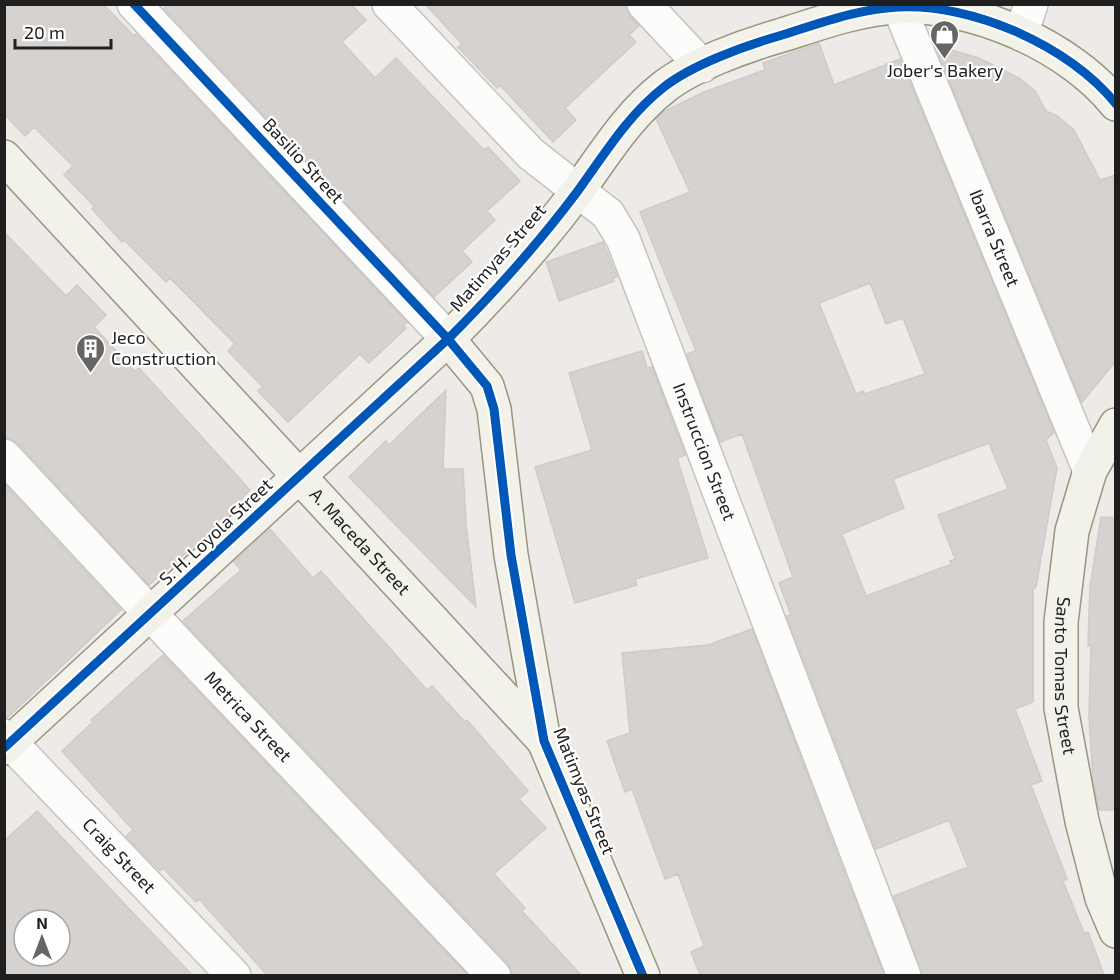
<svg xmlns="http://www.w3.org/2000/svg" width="1120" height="980" font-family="'Exo 2',sans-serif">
	<rect width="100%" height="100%" fill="#edeae7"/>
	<!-- building -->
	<path fill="#d6d2d0" stroke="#d0cbc8" stroke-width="1.5" fill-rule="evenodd" d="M4,4H103L134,36L136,34L407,322L403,326L406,328L369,363L360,354L288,422L258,391L263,387L228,351L235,344L170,278L166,282L124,240L122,242L92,209L95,207L64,175L73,166L34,127L25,136L4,114Z
		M168,4H351L366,20L342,42L375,78L396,58L484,150L488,147L520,181L487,211L495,220L462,251L472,262L434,297L164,8Z
		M425,4H626L630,16L639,26L629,35L636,42L565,108L576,120L553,142L500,85L497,88L458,47L462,44Z
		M819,43L834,85L900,59L1054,432L1046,440L1057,468L1036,587L1033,589V702L1015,709L1042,781L1031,785L1067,879L1063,881L1084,933L1088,932L1104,975H922L894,896L968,867L949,820L876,849L787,616L791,615L779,583L793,577L742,434L720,442L687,354L696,351L640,212L690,192L656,119L663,112L704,92L765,70L763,63ZM870,283L886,324L903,318L925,374L864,394L863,391L856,394L819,303ZM989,443L1008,489L938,515L955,559L950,561L952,564L866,596L842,534L904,508L893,479Z
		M944,48L979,58L1019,78L1035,91L1046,111L1057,116L1074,130L1100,180L1116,175V361L1082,402L937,50Z
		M4,232L66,296L77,285L106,315L94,327L135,371L139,368L250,490L242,498L245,501L149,585L18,443L4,438Z
		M603,242L617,277L613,278L614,281L559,301L546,262Z
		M642,351L647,368L652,367L685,455L677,458L708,558L635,579L637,585L575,603L535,467L592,450L569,373Z
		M446,390L443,469H463L466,523L476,607L349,477L386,441L389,445Z
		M4,484L121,610L7,718H4Z
		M1101,517L1116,518V810H1099L1093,780L1089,716L1091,646H1088L1090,587Z
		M270,529L313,578L321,571L427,690L432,686L465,722L467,720L528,791L519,799L546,828L494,874L525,908L522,911L581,975H512L508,963L183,621L241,570L234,562Z
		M752,629L840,862L884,975H700L691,952L704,946L678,874L665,879L632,789L625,792L607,741L630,733L622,653L708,645Z
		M163,655L468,975H267L199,899L196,902L163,868L160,871L126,836L133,830L62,751L93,722L91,720Z
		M37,811L100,878L192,975H4V841ZM24,920H60V956H24Z"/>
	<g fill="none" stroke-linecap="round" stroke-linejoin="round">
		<defs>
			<g id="street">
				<path d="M134,4L448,339"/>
				<path id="s1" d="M389,4L531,154L608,214L623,239L904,976"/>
				<path d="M644,4L702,66"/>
				<path id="s2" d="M899,7L1090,471"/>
				<path d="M1021,34L1031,4"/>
				<path id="s3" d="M4,456L174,639L494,976"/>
				<path id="s4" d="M4,736L234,976"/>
			</g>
			<g id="secondary">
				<path id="s5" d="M4,157L544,741"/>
				<path d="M448,339L487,386L494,409L511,555L544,741L643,976"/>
				<path id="s6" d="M1116,425L1090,471L1072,531L1061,622V708L1082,821L1102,898L1116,931"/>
				<path d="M4,748L448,339C494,293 538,244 577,192C604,155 627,116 664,87C692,65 744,46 779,36C818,24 857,9 898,7C972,3 1070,46 1116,104"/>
			</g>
		</defs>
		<!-- street casing -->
		<use href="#street" stroke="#c4c3c2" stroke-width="36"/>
		<!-- secondary casing -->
		<use href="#secondary" stroke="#98967e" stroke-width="36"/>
		<!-- street -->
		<use href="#street" stroke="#fcfcfb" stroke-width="33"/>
		<!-- secondary -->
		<use href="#secondary" stroke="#f3f2ea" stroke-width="33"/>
		<defs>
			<path id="cycleway" d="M134,4L448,339L487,386L494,409L511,555L544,741L643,976
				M4,748L448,339C494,293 538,244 577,192C604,155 627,116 664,87C692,65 744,46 779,36C818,24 857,9 898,7C972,3 1070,46 1116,104"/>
		</defs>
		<!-- cycleway casing -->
		<use href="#cycleway" stroke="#fff" stroke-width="13"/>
		<!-- cycleway -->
		<use href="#cycleway" stroke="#0057b8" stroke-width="9"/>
	</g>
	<!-- icons -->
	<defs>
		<symbol id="shop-pin" viewBox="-11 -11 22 30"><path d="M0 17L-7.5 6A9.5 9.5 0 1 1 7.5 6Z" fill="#676665" stroke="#fff"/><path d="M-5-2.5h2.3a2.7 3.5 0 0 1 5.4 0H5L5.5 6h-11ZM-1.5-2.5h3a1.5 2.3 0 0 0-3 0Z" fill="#fff"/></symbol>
		<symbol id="building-pin" viewBox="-11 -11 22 30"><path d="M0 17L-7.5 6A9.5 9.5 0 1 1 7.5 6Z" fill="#676665" stroke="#fff"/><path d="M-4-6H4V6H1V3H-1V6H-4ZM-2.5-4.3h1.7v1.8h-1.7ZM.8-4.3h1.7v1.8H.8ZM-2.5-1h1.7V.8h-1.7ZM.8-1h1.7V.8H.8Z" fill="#fff"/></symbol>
	</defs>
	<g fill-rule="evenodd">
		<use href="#shop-pin" x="928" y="18" width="33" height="45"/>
		<use href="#building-pin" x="74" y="332" width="33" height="45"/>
	</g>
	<g text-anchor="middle" stroke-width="4.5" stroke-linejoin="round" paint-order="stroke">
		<!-- poi labels -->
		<g font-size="18" fill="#1f1f1f" stroke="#fff">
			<text x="945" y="77">Jober's Bakery</text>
			<text x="111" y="344" text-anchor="start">Jeco<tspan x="111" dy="21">Construction</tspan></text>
		</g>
		<!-- street labels -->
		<g font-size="18" fill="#1f1f1f" stroke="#fff">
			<text transform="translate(303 161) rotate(47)" y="6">Basilio Street</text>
			<text dy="6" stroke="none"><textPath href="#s2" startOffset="250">Ibarra Street</textPath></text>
			<text transform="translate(498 258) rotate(-49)" y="6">Matimyas Street</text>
			<text dy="6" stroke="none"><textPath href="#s1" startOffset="561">Instruccion Street</textPath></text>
			<text transform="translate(216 532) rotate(-43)" y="6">S. H. Loyola Street</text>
			<text dy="6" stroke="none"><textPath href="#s5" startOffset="524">A. Maceda Street</textPath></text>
			<text dy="6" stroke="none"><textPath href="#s6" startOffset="261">Santo Tomas Street</textPath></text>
			<text dy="6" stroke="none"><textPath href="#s3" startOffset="357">Metrica Street</textPath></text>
			<text transform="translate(584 791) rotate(68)" y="6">Matimyas Street</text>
			<text dy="6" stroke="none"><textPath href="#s4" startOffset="166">Craig Street</textPath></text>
		</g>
	</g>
	<!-- border -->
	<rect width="1120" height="980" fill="none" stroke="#1f1f1f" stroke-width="12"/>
	<!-- north arrow -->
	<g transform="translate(42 938)"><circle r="28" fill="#ffffff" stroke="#a5a5a5" stroke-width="1.5"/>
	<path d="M0-4.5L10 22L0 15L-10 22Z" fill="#676665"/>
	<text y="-9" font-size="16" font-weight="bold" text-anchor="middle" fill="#1f1f1f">N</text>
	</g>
	<!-- scale -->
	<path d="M15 39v9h96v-9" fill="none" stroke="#1f1f1f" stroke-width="3"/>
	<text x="24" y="39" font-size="18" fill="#1f1f1f" stroke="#ffffff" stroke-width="4.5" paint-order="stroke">20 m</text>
</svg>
